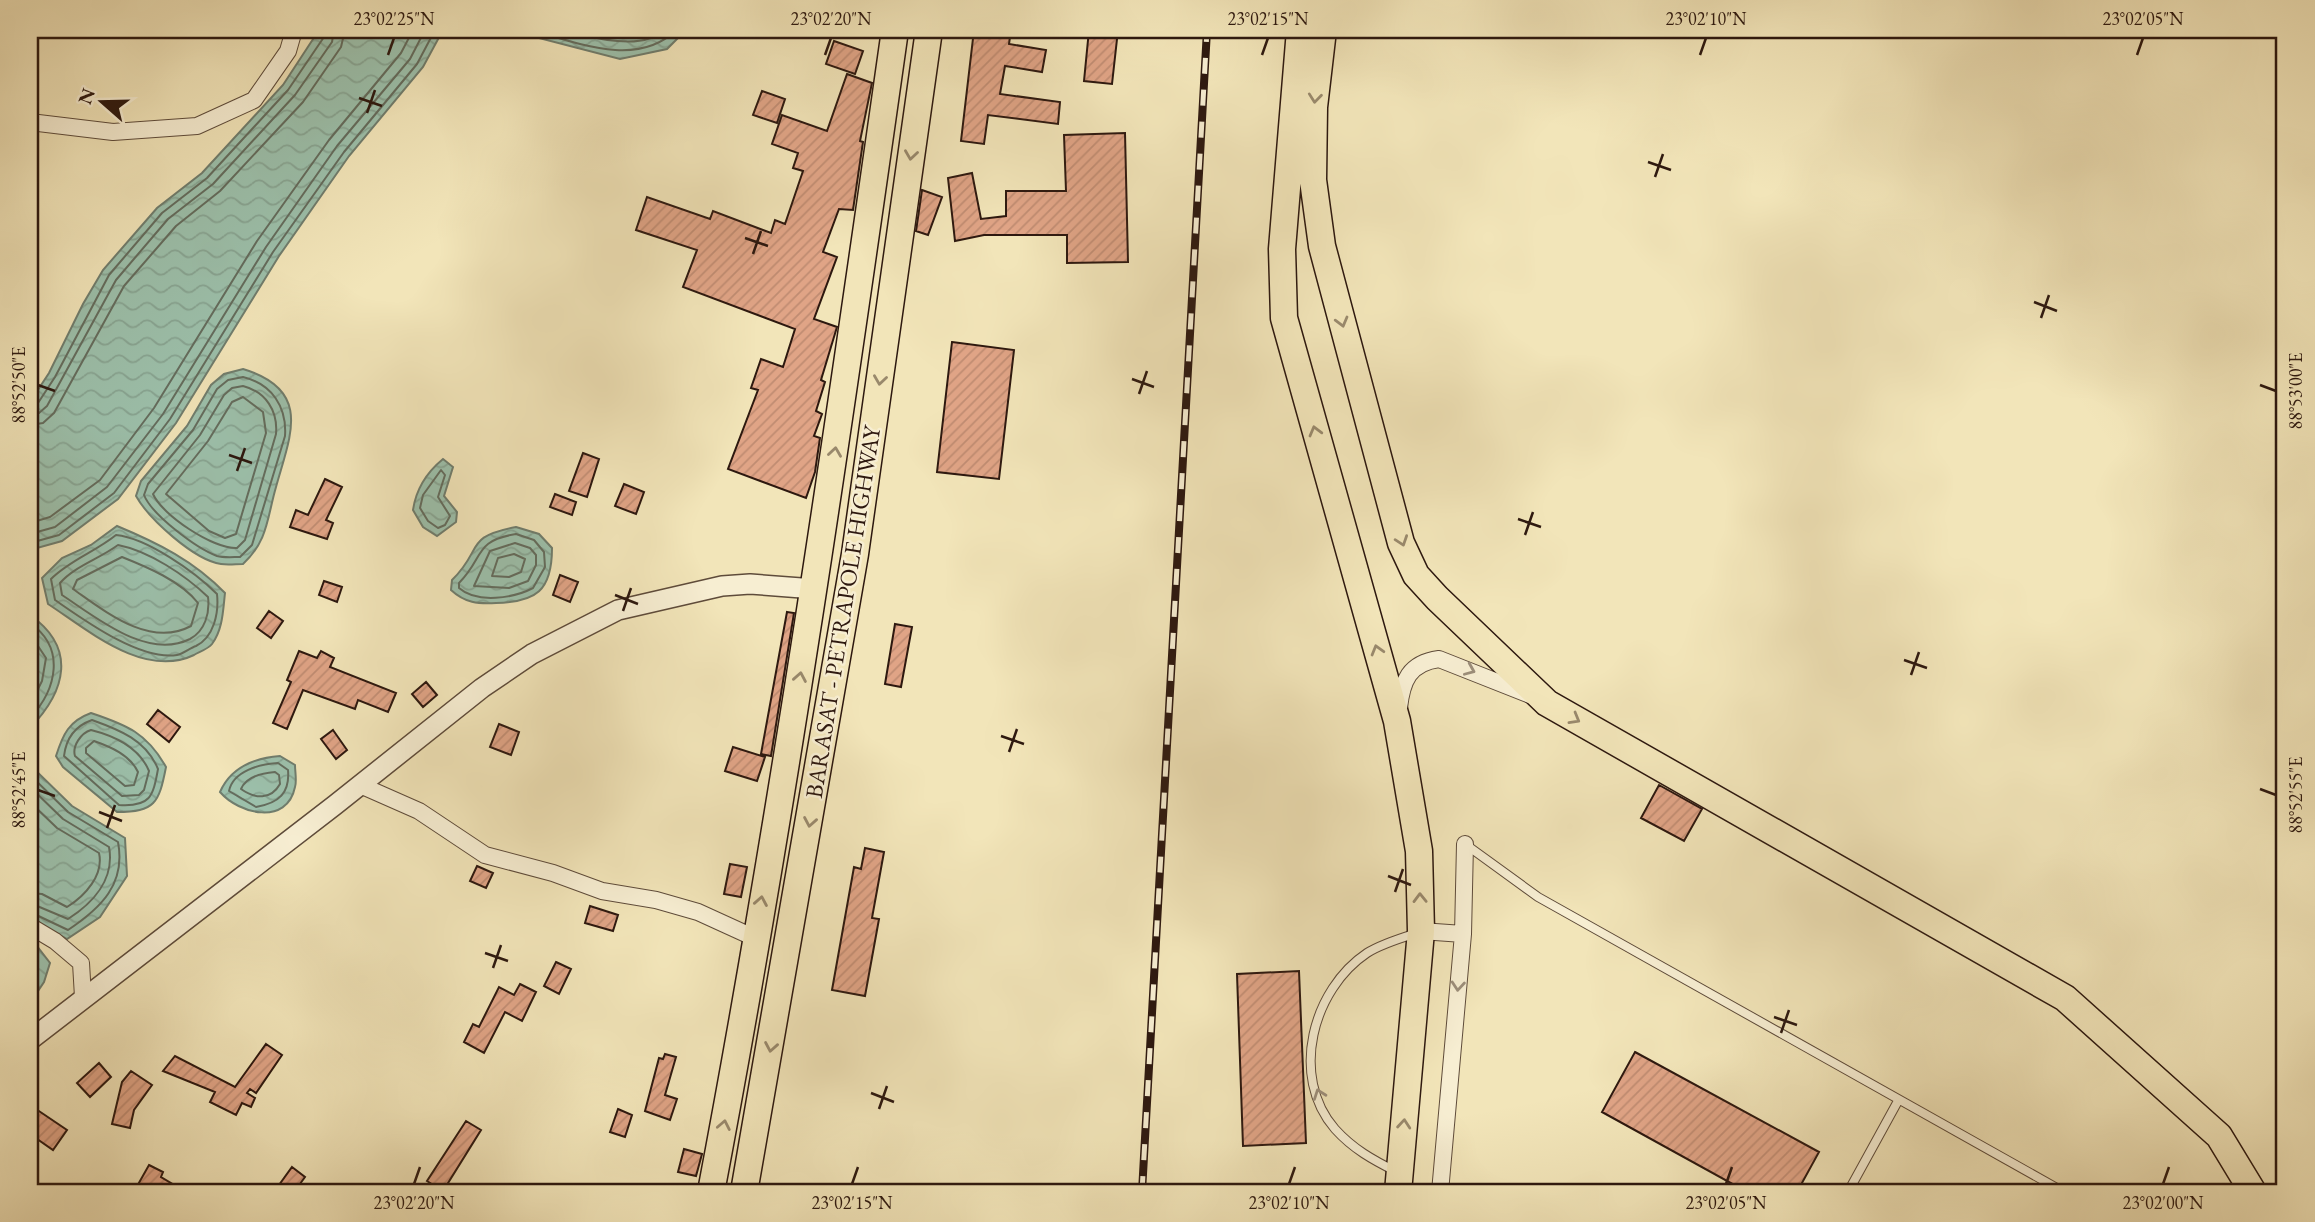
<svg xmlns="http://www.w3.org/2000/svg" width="2315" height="1222" font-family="'EB Garamond',serif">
	<defs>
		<pattern id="water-waves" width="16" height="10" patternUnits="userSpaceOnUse" patternTransform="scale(1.75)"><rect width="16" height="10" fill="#9cc0ab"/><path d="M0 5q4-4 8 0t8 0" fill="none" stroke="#87a492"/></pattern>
		<pattern id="building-hatch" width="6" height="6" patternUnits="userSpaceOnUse" patternTransform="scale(1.75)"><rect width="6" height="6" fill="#e0a486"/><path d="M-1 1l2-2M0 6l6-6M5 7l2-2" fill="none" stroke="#c08c72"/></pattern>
	</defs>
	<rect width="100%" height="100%" fill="#f2e5b9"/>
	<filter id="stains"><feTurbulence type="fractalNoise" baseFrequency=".00286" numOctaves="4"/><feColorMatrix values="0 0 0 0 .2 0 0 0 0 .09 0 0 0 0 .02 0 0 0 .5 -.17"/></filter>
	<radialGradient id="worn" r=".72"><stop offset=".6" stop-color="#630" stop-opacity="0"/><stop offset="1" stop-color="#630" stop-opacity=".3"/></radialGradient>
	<!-- water -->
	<path fill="url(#water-waves)" stroke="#707d6d" stroke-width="2" d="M319,30H443L423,67L349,156L279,256L176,423L118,499L62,541L30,550V402L49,373L83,304L103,270L157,208L202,173L283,85Z
		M508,30H686L667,49L620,59Z
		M243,369C313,390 290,436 276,487C267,518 268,541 243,564C236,564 228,565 221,564C194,560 149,519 136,496L141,481L187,426L211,385L224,374Z
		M443,459L453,467L444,496L457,512L456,522L437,536L423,527L413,510C416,489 426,473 443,459Z
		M117,526C158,543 194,561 225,593C223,610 223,629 212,644C208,649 199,652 194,655C144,679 88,630 48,604L42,578L62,558L91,545Z
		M516,527L539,534L552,548C552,591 536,602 496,603C478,604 465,603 451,590L452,580C484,549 463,537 516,527Z
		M30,615C77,648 66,691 30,728Z
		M91,713C127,725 147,733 166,767C159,803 155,812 117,812L63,767L56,756C63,734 69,721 91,713Z
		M280,756L295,765C295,772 297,781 295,787C287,826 239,814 220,792C231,767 254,758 280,756Z
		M30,765L72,806L125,838L127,876L100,917L67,939L30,918Z
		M30,937L50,963L44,982L30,1003Z"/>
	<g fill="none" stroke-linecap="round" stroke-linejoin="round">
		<!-- shore -->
		<path stroke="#646c5d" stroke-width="2" d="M532,30C577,43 638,68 676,30
			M564,30C590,37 642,52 664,30
			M243,377C272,384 287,407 285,436L252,545L240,557C233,557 224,558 217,556C196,548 152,515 144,495L148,484L193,430L217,389L228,380Z
			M243,386C266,392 278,411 276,434L245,540L237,548C213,549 162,515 153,494L200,435L224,395L232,388Z
			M243,397L263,412L266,433L236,534L225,538L209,531L166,494L208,441L232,402Z
			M30,406L38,403L55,377L109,275L162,213L207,178L288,90L324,37L326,30
			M30,415L39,413L47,406L116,280L168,219L213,184L295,95L332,42L334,30
			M30,425L43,423L54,413L124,286L176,226L220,191L303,102L341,47L345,30
			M441,470L445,475L438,497L450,516L445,525L438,528L428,521L420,508L423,495Z
			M30,523L50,517L100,480L154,408L257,241L329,140L401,53L413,30
			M30,534L55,527L107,487L163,414L266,247L337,146L410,59L425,30
			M516,534L534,540L544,552L545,567L533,588C514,598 477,604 459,588V583C485,557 473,541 516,534Z
			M116,535C147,538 195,572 217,594C219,613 214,637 196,646C190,648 183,654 177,655C140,661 84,620 55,600L51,579C70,560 95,552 116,535Z
			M30,543L59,535L114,493L170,419L273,252L344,152L417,64L435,30
			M515,543L530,548L536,555V565L528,581L509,588L474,586L490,551Z
			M118,545C149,551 185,575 208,597C210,613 205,631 190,639C147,660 97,618 62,595L60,583C75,566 99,559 118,545Z
			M514,554L525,559L521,572L509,577L492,576L498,558Z
			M122,557C147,567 181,581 198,603L191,626C150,648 106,612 73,589L77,580Z
			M30,623C66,648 57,689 30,718
			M30,634L46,658L42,681L30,705
			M92,720C120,730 146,740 158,769C153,797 150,807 119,805L64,756C66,739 75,726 92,720Z
			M91,730C115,736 139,747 149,771L144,790L139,795L122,796L75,756C72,746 81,733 91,730Z
			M94,741C111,747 130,755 138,772L134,785L125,786L86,753V748Z
			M278,763L288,770C290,793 279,803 256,807L229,791C233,771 260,764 278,763Z
			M275,772L279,775L280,784C271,800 255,799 241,789C246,777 263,773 275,772Z
			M30,775L68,812L118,842C126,884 101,908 68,930L30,912
			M30,787L63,819L109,847C115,879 93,903 68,919L30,903
			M30,802L57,828L99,853C104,875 85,896 67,907L42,894L30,893"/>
	</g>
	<!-- building -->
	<path fill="url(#building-hatch)" stroke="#2d180f" stroke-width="2" d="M974,30H1011L1009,44L1046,50L1042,72L1005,66L1000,94L1060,102L1058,124L988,115L984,144L961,141Z
		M1089,30H1118L1112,84L1084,81Z
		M834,41L863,51L855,74L826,64Z
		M847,74L872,83L860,141L863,142L853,210L839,209L823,252L837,257L814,319L837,327L821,380L825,382L816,411L822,414L814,436L820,438L815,472L806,498L728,469L758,390L751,388L761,359L783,367L795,329L683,287L697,250L636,230L647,197L710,219L713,211L771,233L775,220L785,224L803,171L793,168L798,153L772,144L782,115L827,131Z
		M762,91L785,99L777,123L753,115Z
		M1125,133L1128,262L1067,263V235H984L955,241L948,178L972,173L981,219L1006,216V191H1066L1064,135Z
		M922,190L942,197L928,235L916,231Z
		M952,342L1014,350L999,479L937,472Z
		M583,453L599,459L587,497L569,491Z
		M325,479L342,487L326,520L333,523L327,539L290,527L296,510L308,515Z
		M624,484L644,492L636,514L615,506Z
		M555,494L576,502L572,515L550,507Z
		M560,575L578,582L570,602L553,595Z
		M324,581L342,587L337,602L319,595Z
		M269,611L283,621L271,638L257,628Z
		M787,612L794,613L771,756L761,754Z
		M895,624L912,627L901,687L885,684Z
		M299,651L317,658L321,651L334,658L330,667L396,693L388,712L358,700L355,709L303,690L287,729L273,723L291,682L287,680Z
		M426,682L437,695L423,707L412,694Z
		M158,710L180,727L169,742L147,724Z
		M499,724L519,732L511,755L490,747Z
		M333,730L347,750L336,759L321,739Z
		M733,747L765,757L757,781L725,771Z
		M1659,785L1702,809L1684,841L1641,818Z
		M865,848L884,852L872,918L879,919L865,996L832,990L854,867L861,869Z
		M730,864L747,867L741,897L724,894Z
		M477,866L493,873L486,888L470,881Z
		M590,906L618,915L613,931L585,923Z
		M556,962L571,969L559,994L544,986Z
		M1299,971L1306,1143L1243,1146L1237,974Z
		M520,984L536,992L522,1021L505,1012L484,1053L464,1042L473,1024L479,1027L499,987L514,995Z
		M266,1044L282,1055L256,1093L250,1089L247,1093L255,1098L251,1107L242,1103L236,1115L210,1102L215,1092L163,1071L175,1056L235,1087Z
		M1635,1052L1819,1152L1797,1192H1747L1602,1112Z
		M665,1054L676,1057L665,1095L677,1099L670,1120L645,1111L659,1058L663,1059Z
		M99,1063L111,1077L90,1097L77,1083Z
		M131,1071L152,1085L134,1110L130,1128L112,1124L122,1082Z
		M30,1105L67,1130L53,1150L30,1134Z
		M618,1109L632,1115L625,1137L610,1132Z
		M466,1121L481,1130L443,1191L427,1181Z
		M684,1149L702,1154L696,1176L678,1172Z
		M149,1165L163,1172L161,1177L186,1192H144L136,1188Z
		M292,1167L305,1177L294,1192H289L279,1185Z"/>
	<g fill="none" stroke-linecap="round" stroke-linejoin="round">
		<defs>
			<path id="service" d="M1465,844L1538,897L2064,1192
				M1397,1172C1373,1160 1353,1149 1335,1129C1289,1076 1313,989 1367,953C1381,944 1401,938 1417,933
				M1848,1192L1898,1101"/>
			<path id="minor" d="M30,122L113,132L197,126L254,100L288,51L294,30
				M1399,708C1402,681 1409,663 1439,659L1530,695
				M360,785L419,811L485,855L553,873L602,891L656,900L698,912L755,938
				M30,926L55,941L81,963L83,997
				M1421,931L1463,934
				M1440,1192L1463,934L1465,844"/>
			<path id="tertiary" d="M30,1040L335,805L482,688L532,654L618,610L722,586L750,584L815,589"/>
			<path id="trunk" d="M1300,30L1282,249L1284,318L1397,721L1419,851L1421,931L1398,1192
				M1323,30L1314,107L1313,180L1322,246L1401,543L1416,575L1437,598L1547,703L2065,998L2219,1136L2253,1192
				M711,1192C784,807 840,418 895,30
				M744,1192L855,554L929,30"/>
		</defs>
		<!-- service casing -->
		<use href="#service" stroke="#5e4b3a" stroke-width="10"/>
		<!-- minor casing -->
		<use href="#minor" stroke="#5e4b3a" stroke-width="18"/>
		<!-- tertiary casing -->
		<use href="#tertiary" stroke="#5e4b3a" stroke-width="22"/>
		<!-- trunk casing -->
		<use href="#trunk" stroke="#2d180f" stroke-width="29"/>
		<!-- service -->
		<use href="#service" stroke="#f7eed2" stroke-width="8"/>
		<!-- minor -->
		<use href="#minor" stroke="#f7eed2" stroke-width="16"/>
		<!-- tertiary -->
		<use href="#tertiary" stroke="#f7eed2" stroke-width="19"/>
		<!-- trunk -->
		<use href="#trunk" stroke="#f2e5b9" stroke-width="26"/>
		<defs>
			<path id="rail" d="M1142,1192L1207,30"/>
		</defs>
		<!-- rail casing -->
		<use href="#rail" stroke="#2d180f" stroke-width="8"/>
		<!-- rail -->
		<use href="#rail" stroke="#f7eed2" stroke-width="5" stroke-dasharray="16" stroke-linecap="butt"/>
	</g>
	<!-- one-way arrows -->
	<defs><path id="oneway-chevron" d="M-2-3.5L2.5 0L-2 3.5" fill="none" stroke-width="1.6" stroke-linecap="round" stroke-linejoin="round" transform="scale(1.75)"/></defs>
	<g stroke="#99896c">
		<use href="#oneway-chevron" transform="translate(1315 98) rotate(96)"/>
		<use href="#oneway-chevron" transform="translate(911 155) rotate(98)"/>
		<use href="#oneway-chevron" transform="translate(1342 322) rotate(75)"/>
		<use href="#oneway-chevron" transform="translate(880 380) rotate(98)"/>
		<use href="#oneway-chevron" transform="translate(1315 431) rotate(-105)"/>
		<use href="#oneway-chevron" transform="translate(835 452) rotate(-82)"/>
		<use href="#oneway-chevron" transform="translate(1402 541) rotate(71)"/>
		<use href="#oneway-chevron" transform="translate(1377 650) rotate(-106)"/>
		<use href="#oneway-chevron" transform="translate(800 677) rotate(-80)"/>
		<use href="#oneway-chevron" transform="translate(1575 719) rotate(30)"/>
		<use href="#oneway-chevron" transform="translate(810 822) rotate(100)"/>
		<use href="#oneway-chevron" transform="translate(1420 898) rotate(-91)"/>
		<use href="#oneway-chevron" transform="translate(761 901) rotate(-80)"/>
		<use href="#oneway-chevron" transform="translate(771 1047) rotate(100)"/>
		<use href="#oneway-chevron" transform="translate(1404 1124) rotate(-85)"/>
		<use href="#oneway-chevron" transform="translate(724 1125) rotate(-79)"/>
	</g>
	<g stroke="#9c8e7a">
		<use href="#oneway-chevron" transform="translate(1470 670) rotate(23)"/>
		<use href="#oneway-chevron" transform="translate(1458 986) rotate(95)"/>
		<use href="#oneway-chevron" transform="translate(1319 1094) rotate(-110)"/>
	</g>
	<!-- ticks -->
	<path fill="none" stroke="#2d180f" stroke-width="2.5" d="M388,55L394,38M825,55L831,38M1262,55L1268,38M1700,55L1706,38M2137,55L2143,38M359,98L382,106M367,113L375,90M1648,162L1671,170M1655,177L1663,154M745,238L768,246M753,254L761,231M2034,302L2057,311M2041,318L2049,295M1132,379L1154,387M38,385L55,391M2260,385L2276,391M1139,394L1147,371M229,455L252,463M237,471L245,448M1518,519L1541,527M1525,535L1533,512M615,595L638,604M623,611L631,588M1904,660L1927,668M1911,675L1919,652M1001,736L1024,744M1009,752L1017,729M2260,789L2276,795M38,790L55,796M99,812L122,821M107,828L115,805M1388,876L1411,885M1395,892L1403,869M485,953L508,961M493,968L501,945M1774,1017L1797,1025M1781,1033L1789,1010M871,1093L894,1102M879,1109L887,1086M414,1184L420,1167M852,1184L858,1167M1289,1184L1295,1167M1726,1184L1732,1167M2163,1184L2169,1167"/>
	<g text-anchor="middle" stroke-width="5" stroke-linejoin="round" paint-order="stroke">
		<!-- street labels -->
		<g font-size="24" fill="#2d180f" stroke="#f7eed2">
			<text transform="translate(843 612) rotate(-81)" y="8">BARASAT - PETRAPOLE HIGHWAY</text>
		</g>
	</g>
	<!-- margin -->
	<rect width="2315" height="1222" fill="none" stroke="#f2e5b9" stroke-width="77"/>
	<!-- north arrow -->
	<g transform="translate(102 102) rotate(290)" stroke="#f7eed2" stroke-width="5" paint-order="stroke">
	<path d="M0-5L12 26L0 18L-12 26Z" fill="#2d180f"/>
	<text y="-10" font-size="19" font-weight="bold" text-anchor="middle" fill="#2d180f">N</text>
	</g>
	<rect x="38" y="38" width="2238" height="1146" fill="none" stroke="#2d180f" stroke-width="2.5"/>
	<g font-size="18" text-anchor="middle" fill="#2d180f">
		<text x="394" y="25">23°02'25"N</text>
		<text x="831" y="25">23°02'20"N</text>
		<text x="1268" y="25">23°02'15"N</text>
		<text x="1706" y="25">23°02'10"N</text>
		<text x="2143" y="25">23°02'05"N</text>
		<text transform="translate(19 385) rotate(-90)" y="6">88°52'50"E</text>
		<text transform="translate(2296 391) rotate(-90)" y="6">88°53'00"E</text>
		<text transform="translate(19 790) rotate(-90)" y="6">88°52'45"E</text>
		<text transform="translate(2296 795) rotate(-90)" y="6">88°52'55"E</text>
		<text x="414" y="1209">23°02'20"N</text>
		<text x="852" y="1209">23°02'15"N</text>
		<text x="1289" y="1209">23°02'10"N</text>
		<text x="1726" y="1209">23°02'05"N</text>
		<text x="2163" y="1209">23°02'00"N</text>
	</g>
	<rect width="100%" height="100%" filter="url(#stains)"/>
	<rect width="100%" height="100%" fill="url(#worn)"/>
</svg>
